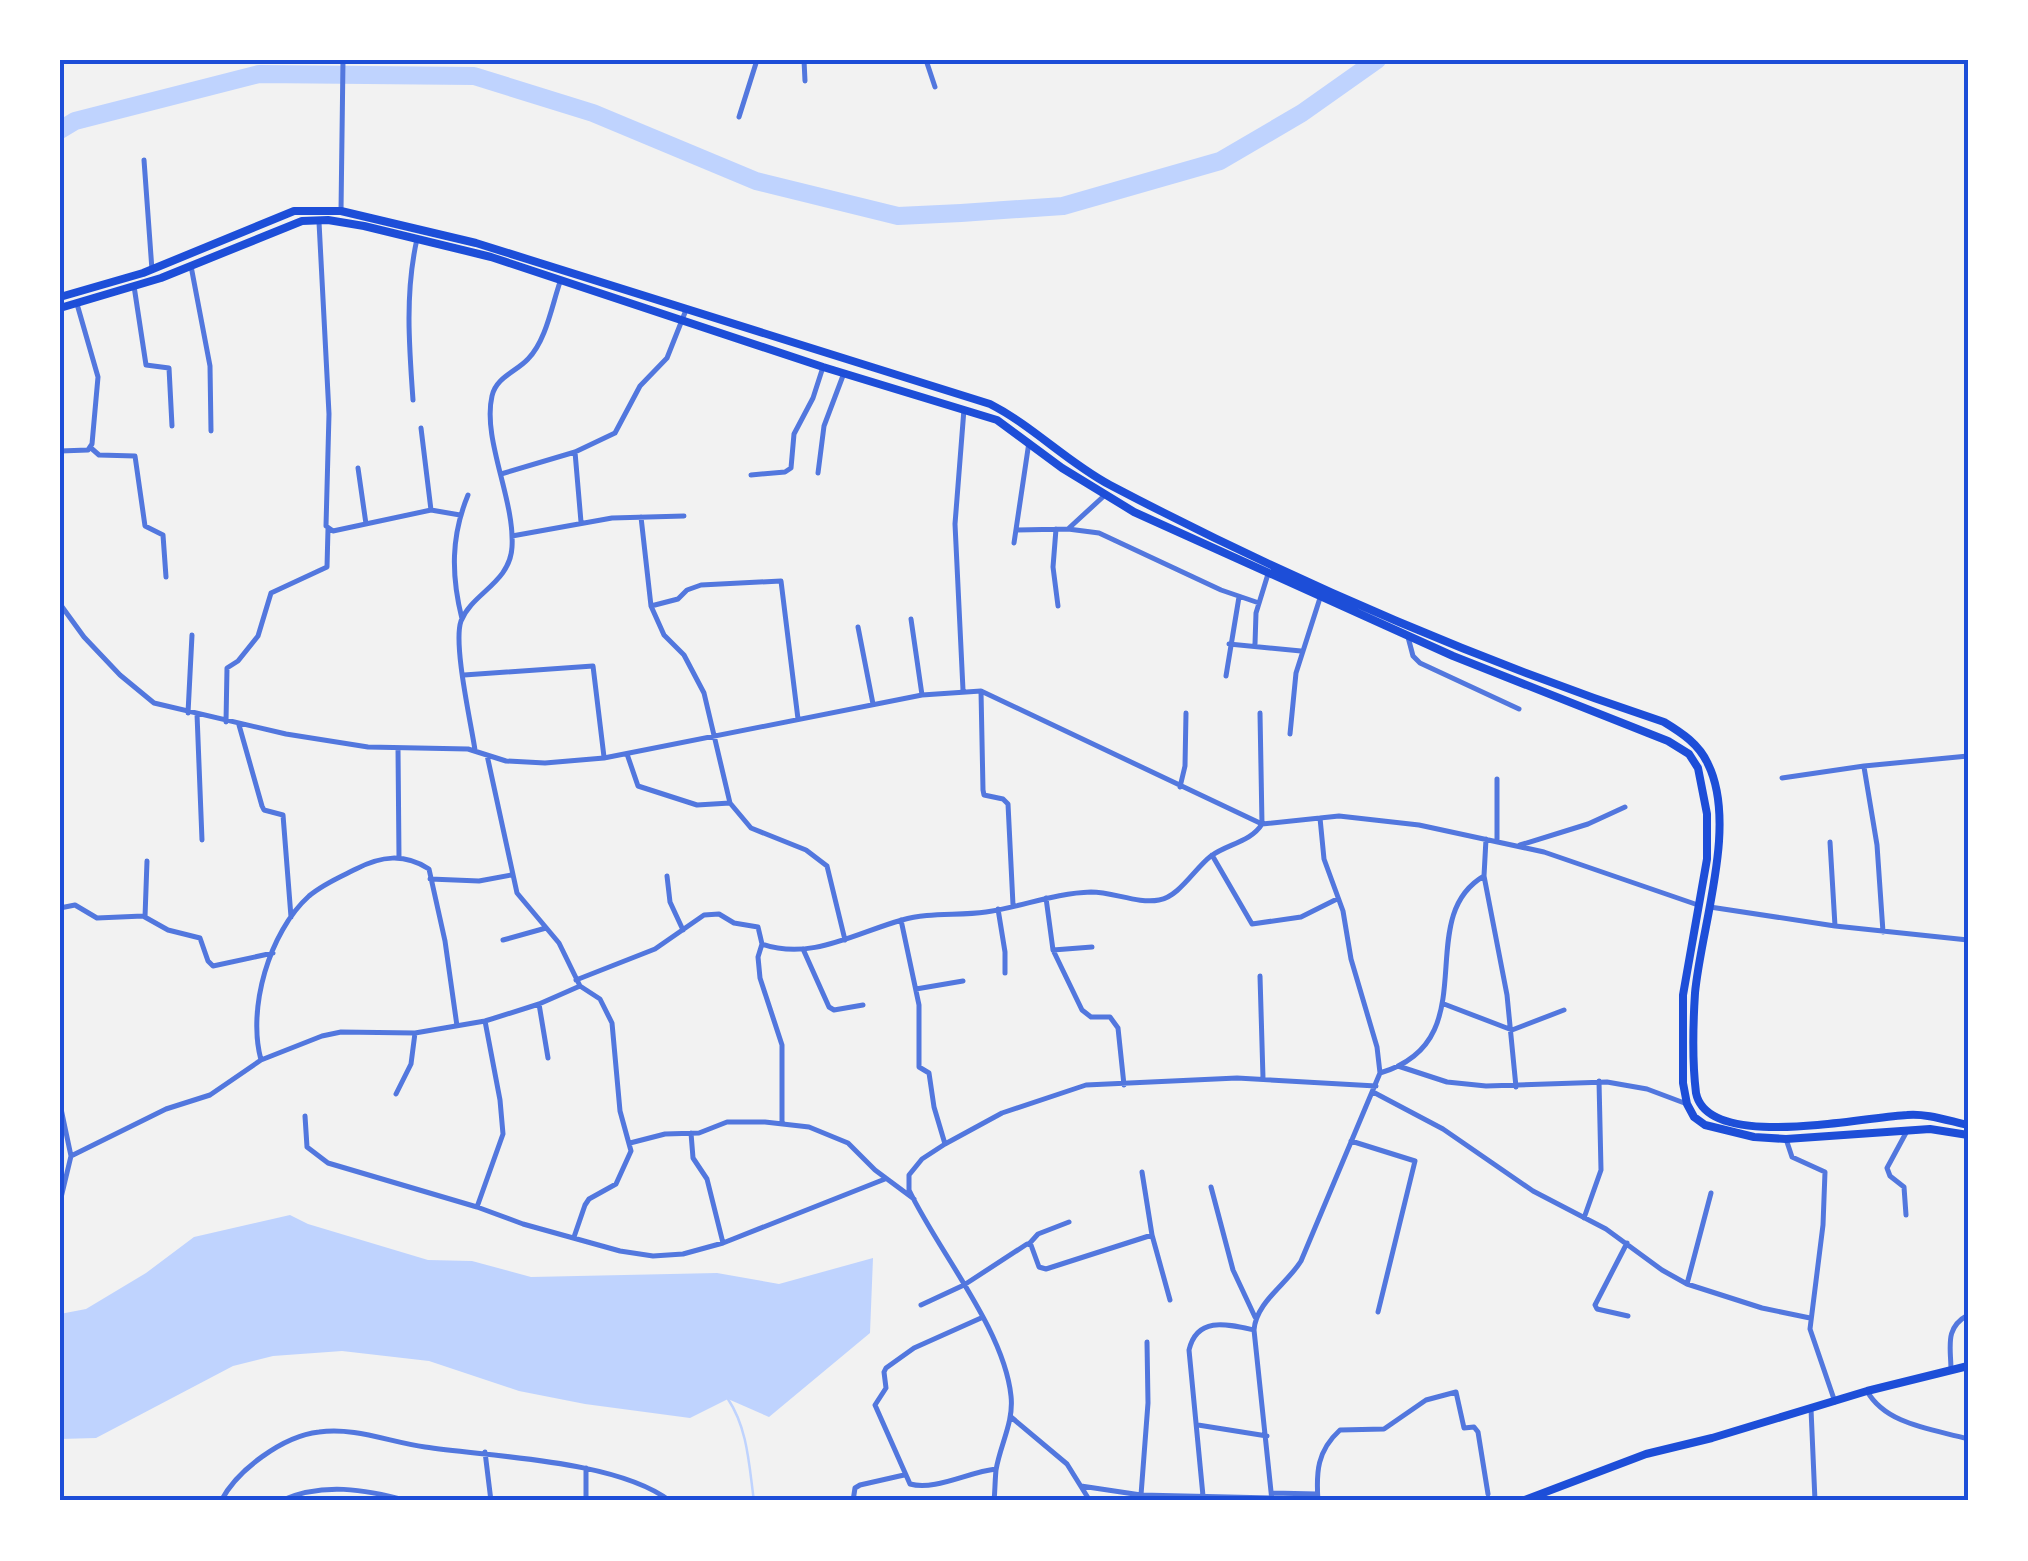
<svg xmlns="http://www.w3.org/2000/svg" width="2028" height="1561" font-family="'DejaVu Sans',sans-serif">
	<rect width="100%" height="100%" fill="#f2f2f2"/>
	<!-- water -->
	<path fill="#bfd3fe" d="M290,1215L308,1224L428,1260L472,1261L531,1277L717,1273L779,1284L873,1258L870,1333L769,1417L728,1399L690,1418L585,1404L519,1391L429,1361L342,1351L273,1356L233,1366L96,1438L60,1439V1314L86,1309L146,1273L194,1237Z"/>
	<g fill="none" stroke-linecap="round" stroke-linejoin="round">
		<!-- stream -->
		<path stroke="#bfd3fe" stroke-width="2.5" d="M728,1399C748,1429 749,1466 754,1501"/>
		<!-- river -->
		<path stroke="#bfd3fe" stroke-width="18" d="M60,130L75,121L259,74L474,76L593,113L756,181L898,216L961,213L1063,206L1220,161L1302,113L1377,60"/>
		<!-- minor -->
		<path stroke="#5277de" stroke-width="5" d="M804,60L805,81
			M926,60L935,87
			M739,117L757,60
			M144,160L152,270
			M341,211L343,60
			M319,222L329,414L326,526L333,531L431,510L460,515
			M191,266L210,366L211,431
			M134,286L146,365L169,368L172,426
			M413,400C409,345 405,292 417,239
			M421,428L431,510
			M91,448L99,455L135,456L145,526L163,535L166,577
			M60,451L88,450L92,444L98,377L77,304
			M575,452L581,522
			M358,468L366,524
			M818,473L824,426L844,373
			M501,474L575,452L615,433L640,386L667,358L686,310
			M751,475L785,472L791,468L794,434L813,398L823,367
			M641,517L651,606L664,635L684,655L704,693L730,803L751,828L806,850L827,866L845,940
			M1056,529L1053,567L1058,606
			M1068,529L1105,495
			M1017,530L1068,529L1099,533L1221,590L1259,603
			M512,536L612,518L684,516
			M1014,543L1029,442
			M60,604L84,637L120,675L154,703L286,734L368,747L468,749L506,761L545,763L604,758L922,695L981,691L1262,824L1339,816L1419,825L1544,852L1698,905
			M651,606L678,599L687,590L701,585L781,581L798,719
			M462,619C451,575 451,536 468,495
			M911,619L922,695
			M858,627L873,704
			M1408,637L1413,656L1420,663L1519,709
			M1229,644L1301,651
			M1255,644L1256,613L1268,574
			M464,675L593,666L604,757
			M1226,676L1239,597
			M963,690L955,524L964,409
			M981,691L983,790L984,795L1003,799L1008,804L1013,905
			M188,713L192,635
			M197,714L202,840
			M226,722L227,668L238,661L258,636L271,593L327,567L328,529
			M239,725L262,806L264,810L283,815L291,917
			M1290,734L1296,673L1320,598
			M398,748L399,857
			M475,750C471,723 453,644 461,621C472,593 510,583 512,547C515,500 482,439 492,396C496,377 516,372 528,359C546,341 552,305 560,282
			M627,754L638,786L697,805L730,803
			M487,755L517,893L559,943L580,986L600,999L612,1023L620,1111L631,1151L616,1184L589,1199L585,1205L574,1237
			M1864,767L1877,845L1883,932
			M1782,778L1864,766L1968,756
			M1180,787L1185,766L1186,713
			M1486,839L1484,876L1507,995L1516,1087
			M1497,841V779
			M1830,842L1835,926
			M1520,845L1588,824L1625,807
			M1212,855L1252,924L1301,917L1337,899
			M667,876L670,902L683,930
			M430,879L479,881L511,875
			M1046,898L1053,950L1082,1010L1091,1017H1110L1118,1028L1124,1085
			M1710,907L1835,926L1968,940
			M60,908L75,905L97,918L143,916L168,930L200,938L208,961L213,966L273,953
			M998,909L1005,952V973
			M145,917L147,861
			M901,920L919,1005V1067L929,1073L934,1107L945,1144
			M503,940L546,928
			M762,944C811,961 855,933 902,920C929,912 958,916 986,912C1021,907 1055,893 1091,892C1113,892 1138,904 1159,900C1179,897 1195,868 1211,856C1227,844 1251,842 1262,824L1260,713
			M803,949L829,1007L834,1010L863,1005
			M1053,950L1092,947
			M1260,976L1263,1078
			M576,980L655,949L704,915L719,914L734,923L758,927L762,944L758,957L760,978L782,1045V1123
			M916,989L963,981
			M539,1004L548,1058
			M1444,1004L1512,1030L1564,1010
			M261,1060C247,1009 269,932 309,896C323,884 340,877 356,869C381,856 404,853 429,869L445,941L457,1026
			M1398,1066L1447,1082L1486,1086L1607,1082L1647,1089L1687,1104
			M1380,1073C1489,1041 1410,919 1484,876
			M1373,1092L1443,1129L1533,1191L1606,1229L1662,1270L1687,1284L1762,1308L1810,1318
			M396,1094L411,1064L415,1033
			M60,1104L71,1156L60,1202
			M305,1116L307,1147L328,1163L477,1207L523,1224L620,1251L653,1256L683,1254L723,1243L885,1179
			M691,1133L693,1158L707,1179L723,1243
			M1786,1139L1792,1157L1825,1172L1823,1225L1810,1329L1835,1402
			M1351,1141L1415,1161L1378,1312
			M630,1143L665,1134L699,1133L727,1122H765L809,1127L848,1143L875,1170L914,1199
			M71,1156L166,1109L210,1095L261,1060L322,1036L341,1032L415,1033L485,1021L539,1004L580,986
			M1142,1172L1152,1235L1170,1300
			M1211,1187L1233,1270L1255,1317
			M477,1207L503,1134L500,1100L485,1021
			M1906,1215L1904,1187L1890,1176L1887,1168L1907,1131
			M1584,1218L1601,1170L1599,1081
			M1627,1243L1595,1305L1597,1309L1628,1316
			M1029,1244L1038,1234L1069,1222
			M1687,1284L1711,1193
			M921,1305L964,1285L1027,1244L1031,1245L1039,1267L1046,1269L1152,1235
			M981,1318L914,1348L886,1368L884,1372L886,1388L875,1405L910,1484C935,1491 968,1472 996,1469
			M1951,1371C1951,1347 1944,1328 1968,1315
			M1867,1391C1886,1425 1933,1429 1968,1439
			M1811,1409L1815,1501
			M1011,1417L1067,1464L1090,1501
			M1198,1425L1267,1436
			M485,1452L491,1501
			M586,1468V1501
			M1081,1486L1141,1495L1272,1498
			M1272,1493L1317,1494
			M1141,1495L1148,1403L1147,1342
			M1203,1496L1189,1350C1197,1316 1227,1324 1254,1330
			M221,1501C237,1470 283,1436 319,1432C355,1427 389,1442 425,1447C491,1457 617,1460 670,1501
			M280,1501C322,1482 365,1489 408,1501
			M853,1501L855,1488L860,1485L904,1475
			M994,1501C995,1491 995,1480 996,1470C1000,1445 1014,1422 1011,1396C1004,1329 938,1251 909,1190V1175L922,1159L945,1144L1002,1113L1086,1085L1237,1078L1376,1086
			M1272,1501L1254,1330C1256,1302 1287,1284 1301,1261L1380,1073L1377,1047L1351,959L1343,911L1324,859L1320,818
			M1318,1501C1316,1472 1317,1451 1340,1430L1384,1429L1426,1400L1456,1392L1464,1428L1474,1427L1478,1432L1488,1494"/>
		<!-- primary -->
		<path stroke="#1d4ed8" stroke-width="8" d="M60,297L143,273L294,211H341L476,243L990,404C1033,426 1067,462 1110,485C1287,578 1474,659 1664,722C1682,733 1699,744 1708,764C1738,825 1701,927 1695,993C1693,1025 1692,1061 1696,1093C1708,1152 1863,1117 1907,1115C1926,1113 1949,1121 1968,1125
			M60,308L161,278L302,221L328,220L364,226L491,257L823,367L997,420L1062,468L1134,512L1453,656L1668,741L1689,754L1698,768L1707,814V859L1683,995V1083L1687,1104L1694,1117L1705,1125L1754,1137L1786,1139L1930,1129L1968,1135"/>
		<!-- trunk -->
		<path stroke="#1d4ed8" stroke-width="8" d="M1522,1501L1646,1454L1712,1438L1867,1391L1968,1366"/>
	</g>
	<!-- border -->
	<rect width="2028" height="1561" fill="none" stroke="#ffffff" stroke-width="125"/>
	<rect x="62" y="62" width="1904" height="1436" fill="none" stroke="#1d4ed8" stroke-width="4"/>
</svg>
